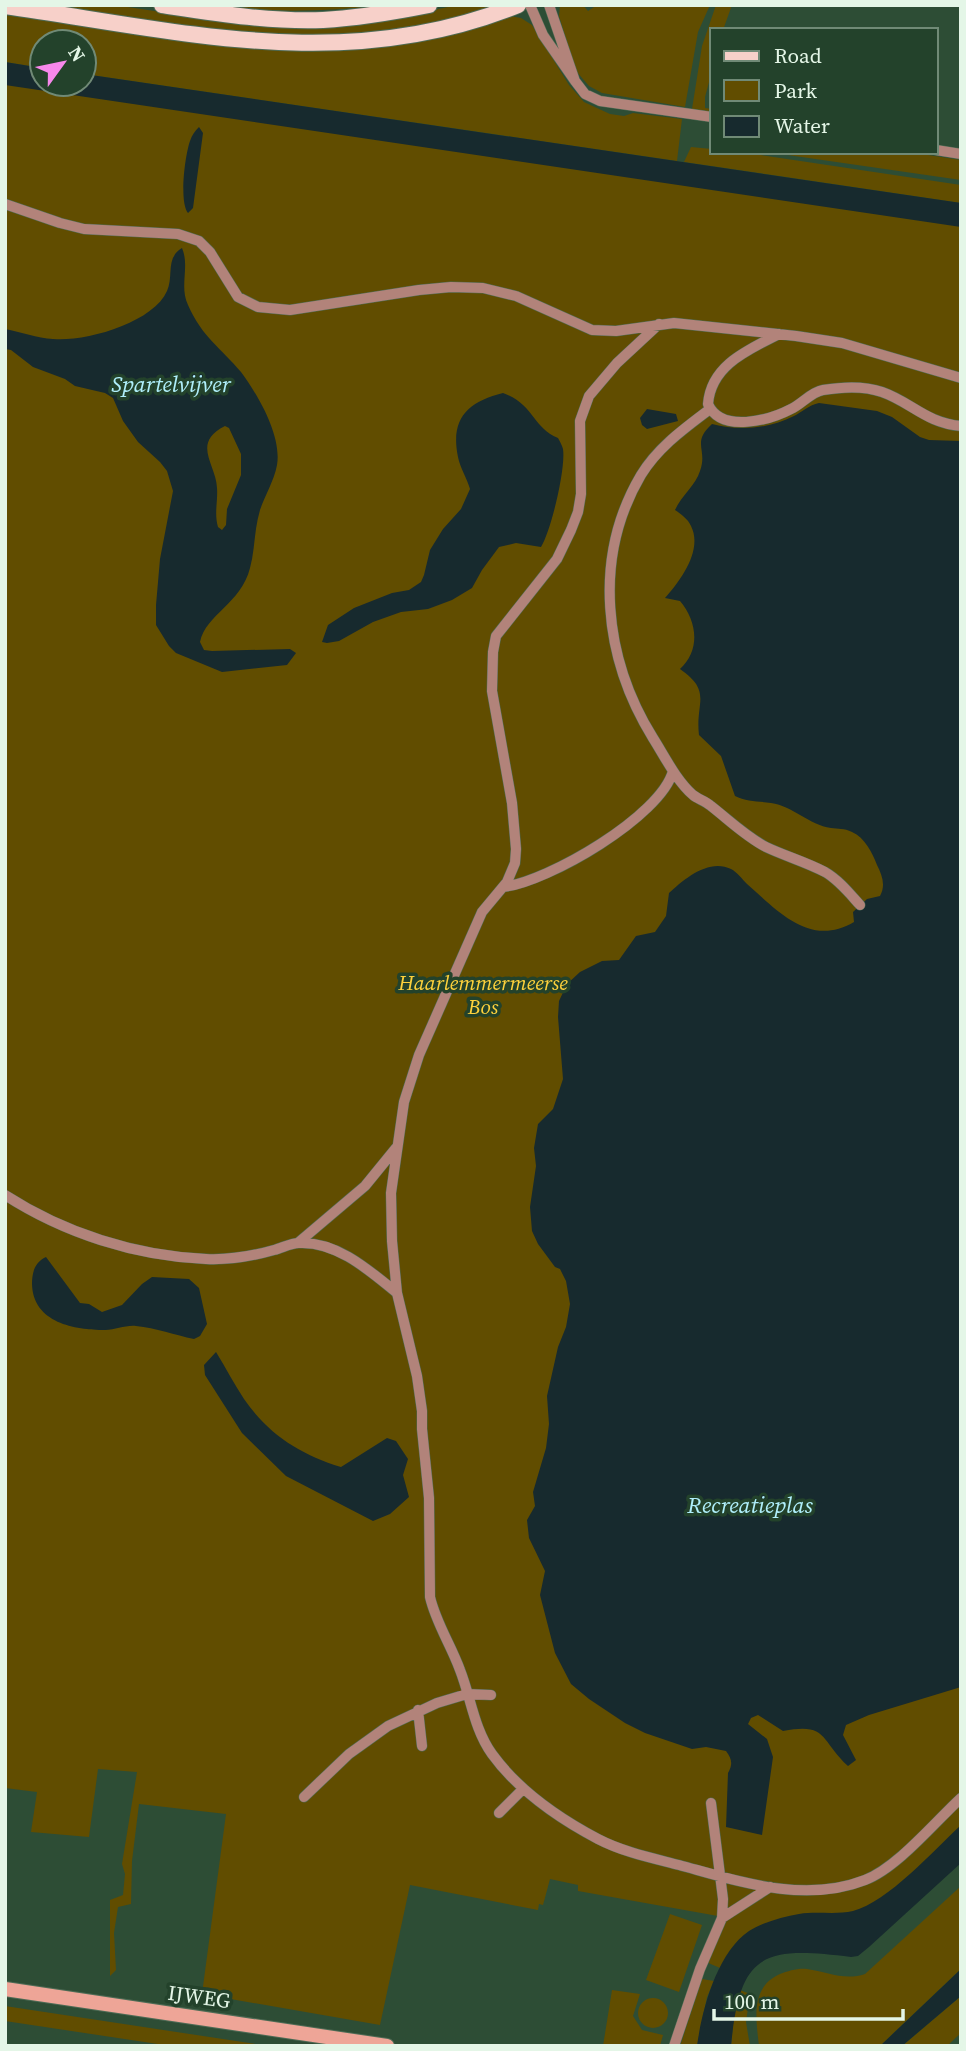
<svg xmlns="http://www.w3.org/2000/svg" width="966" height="2051" font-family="'Source Serif 4',serif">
	<rect width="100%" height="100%" fill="#2d4d35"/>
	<!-- green -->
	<path fill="#614d00" d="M46,5H114L222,21L388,20L457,5H498L478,13L418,27L348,37L244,35Z
		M204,5H387C322,12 268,13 204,5Z
		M560,5H583L588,11L597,5H710L698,32L685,107L602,93L589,86L576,71L559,16Z
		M716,5H732L723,30H712V71L705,97V108L712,109V112L692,109L702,46Z
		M5,15L251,48L347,50L418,41L481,26L510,16L521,18L532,25L569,85L584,102L610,114L624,116L633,113L682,119L677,161L84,74V42H42V68L5,62Z
		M5,80L961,222V1833L915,1876L853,1917L764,1924C742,1933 732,1948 720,1968L706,1962L725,1924L727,1915L718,1916L578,1891V1885L550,1879L543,1905L539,1904L538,1910L410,1885L380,2025L202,1994L226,1814L139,1804L132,1861L131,1904L118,1907L114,1933L116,1970L110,1976V1900L123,1895L125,1874L122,1864L137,1772L98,1769L89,1837L31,1832L37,1792L5,1788Z
		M691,147L712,149V152H740L961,185V203L684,162Z
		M767,152H908L961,160V180Z
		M961,1886V1969L880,2046H759C756,2019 750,1987 780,1974C788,1971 798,1968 807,1969C827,1972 845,1981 865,1974Z
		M670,1914L702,1925L679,1992L646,1980Z
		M702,1979L714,1981L707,1997L697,2046H680Z
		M612,1990L640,1994L633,2016L642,2030L663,2035L660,2046H603Z
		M740,1990L750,1994L746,2022L750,2046H731L734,2014Z
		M961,1996V2033L947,2046H902Z
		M638 2013a15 15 0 1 1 30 0a15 15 0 1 1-30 0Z
		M5,2006L269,2046H171L5,2021Z"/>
	<!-- water -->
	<path fill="#172a2e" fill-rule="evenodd" d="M5,62L42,68V84H84V74L961,203V227L5,85Z
		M199,127L203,133L193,208L188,213C179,202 185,155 190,141C192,135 195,131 199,127Z
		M182,248C190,267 179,286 188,305C202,337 221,348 241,372C258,395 282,436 277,465C274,481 265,495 260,510C254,530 255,550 250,568C241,604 206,614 200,642L204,650L212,651L290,649L296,653L287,665L222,672L176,653L169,646L156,625V605L160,559L173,491L167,471L160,462L138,442L123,421L113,398L105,393L75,386L65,379L33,367L11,350L5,349V329C21,332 37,338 53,339C85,342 153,323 167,291C174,276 165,258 182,248ZM225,426L229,428L241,454V475L227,509L226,525L222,530L218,527C214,513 218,502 217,488C216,464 191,443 225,426Z
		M503,393C534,404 532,427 558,438C560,442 562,445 563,449C566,468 551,531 541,547L516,543L499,547L482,570L472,588L452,600L428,609L401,612L373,622L339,641L327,643L322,642L328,625L354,608L392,593L409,590L421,582L424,575L430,550L443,529L461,509L470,489C467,478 460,468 458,457C450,418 468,402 503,393Z
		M819,403L877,411L892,417L920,437L929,440L961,441V1687L869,1715L846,1725L843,1735L856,1760L848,1766C820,1740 828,1722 783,1731L758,1715L751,1718L748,1724L767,1739L773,1757L762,1835L726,1827L728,1773C733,1764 732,1759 726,1751L706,1747L692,1749L645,1733L625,1723L589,1699L571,1684L555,1653L540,1595L545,1571L529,1538L527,1520L535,1506L533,1492L546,1448L549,1424L547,1396L558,1347L566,1327L570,1304L566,1281L560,1269L555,1267L538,1244L532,1231L530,1207L536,1166L534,1148L538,1124L553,1109L563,1079L558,1017L559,1001L567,984L580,972L602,961L619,960L636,936L655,932L666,916L669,893C684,879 709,858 731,869C737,872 742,879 747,884C778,911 810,948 854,922L853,912L867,899L880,896C886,885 882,875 877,865C872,852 865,838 852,832C844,828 838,829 831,828C809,825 793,806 771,803C759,801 746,802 735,796L721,756L699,735C695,702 713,692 680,669C701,650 697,621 680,601L665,598C681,580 703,550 691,526C688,519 681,514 675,510C681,496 696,485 700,471C708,449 691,443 712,424C739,431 768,429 794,416C802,412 809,405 819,403Z
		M647,409L676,414L678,421L647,429L642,425L640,418Z
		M46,1257L80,1303L89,1304L102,1312L122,1305L142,1284L152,1277L189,1279L199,1288L207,1324L200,1336L194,1339C175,1335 156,1328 136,1326C125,1325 116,1330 105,1330C75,1330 33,1323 32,1284C32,1272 35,1262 46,1257Z
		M216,1352C226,1368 234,1384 244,1399C269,1435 300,1454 341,1467L387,1438L396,1441L408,1459L403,1475L409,1497L390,1514L373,1521L286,1476L242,1433L205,1375L204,1365Z
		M961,1825V1863L869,1947L858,1956L851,1957C762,1946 740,1953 731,2046H697C702,2009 717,1953 749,1931C763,1922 783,1917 799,1914C816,1911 836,1915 853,1911C888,1902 934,1850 961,1825Z
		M961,1969V1996L902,2046H880Z"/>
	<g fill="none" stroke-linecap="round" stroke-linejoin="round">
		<defs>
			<path id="street" d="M530,5L543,35L575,81L549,5
				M575,81L585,94L600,101L712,117
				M936,150L961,154
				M5,204L60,223L84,229L178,234L199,241L210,252L238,297L258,307L290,310L419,290L451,287L483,288L516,296L592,330L616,331L674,323L796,336L842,343L961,378
				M659,324L617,363L589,396L580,421L581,494L578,512L571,530L557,559L496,636L493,652L492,691L512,803L516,849L515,863L507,882L482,912L419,1055L404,1102L391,1193L392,1241L397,1293L417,1376L422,1411V1429L429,1498L430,1597C436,1623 451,1645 460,1670C471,1698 474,1729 492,1754C519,1791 558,1818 598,1839C623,1852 652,1858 679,1865C738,1881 804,1904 865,1880C897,1868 935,1822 961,1798
				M779,334C748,350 711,365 708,404C721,434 770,420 791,409C802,404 811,392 823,390C841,387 865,386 882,392C911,402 926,423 961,426
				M710,409C685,428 658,447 641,475C592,558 604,659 653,738C665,757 676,780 693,795C698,799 705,801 711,806C729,820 745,836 766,847C785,856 806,862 825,872C839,880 850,894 860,905
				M503,887C548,882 661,816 673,771
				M5,1195C64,1233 135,1256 206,1259C228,1260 253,1256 274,1250C282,1248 291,1243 299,1243C337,1241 370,1271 397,1293
				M299,1242L365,1186L396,1148
				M418,1710L422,1746
				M304,1797L349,1754L388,1726L437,1703L467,1694L491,1695
				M499,1813L523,1789
				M722,1918L770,1887
				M674,2046L700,1969L722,1918L723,1899L711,1803"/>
			<path id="secondary" d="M5,1989L387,2046"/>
			<path id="primary" d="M162,5C215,13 269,22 323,20C359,18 394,12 429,5
				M5,6C181,31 346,75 518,5"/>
		</defs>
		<!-- street casing -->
		<use href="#street" stroke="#4e6b55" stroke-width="11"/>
		<!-- secondary casing -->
		<use href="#secondary" stroke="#4e6b55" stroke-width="16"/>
		<!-- primary casing -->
		<use href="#primary" stroke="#4e6b55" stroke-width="18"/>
		<!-- street -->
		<use href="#street" stroke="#b2837a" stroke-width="10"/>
		<!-- secondary -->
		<use href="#secondary" stroke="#eea597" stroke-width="14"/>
		<!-- primary -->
		<use href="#primary" stroke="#f7d0c9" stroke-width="16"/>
	</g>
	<g text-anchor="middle" stroke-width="7" stroke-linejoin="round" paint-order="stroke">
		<!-- park labels -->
		<g font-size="21" font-style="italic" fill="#fdd13c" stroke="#23422b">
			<text x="483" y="990">Haarlemmermeerse<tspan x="483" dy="24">Bos</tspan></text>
		</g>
		<!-- street labels -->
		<g font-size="21" fill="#e4f6e7" stroke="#23422b">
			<text transform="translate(199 1997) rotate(8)" y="7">IJWEG</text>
		</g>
		<!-- water labels -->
		<g font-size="23" font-style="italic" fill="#b0effb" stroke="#23422b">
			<text x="171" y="392">Spartelvijver</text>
			<text x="750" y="1513">Recreatieplas</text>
		</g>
	</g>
	<!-- border -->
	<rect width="966" height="2051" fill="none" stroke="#e4f6e7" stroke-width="14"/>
	<!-- legend -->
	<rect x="710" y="28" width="228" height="126" fill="#23422b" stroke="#708a76" stroke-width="2"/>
	<rect x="724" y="51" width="35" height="10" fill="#f7d0c9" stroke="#708a76" stroke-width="2"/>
	<text x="774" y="63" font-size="21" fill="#e4f6e7">Road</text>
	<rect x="724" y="80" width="35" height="21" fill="#614d00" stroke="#708a76" stroke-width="2"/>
	<text x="774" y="98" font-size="21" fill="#e4f6e7">Park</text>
	<rect x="724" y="116" width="35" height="21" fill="#172a2e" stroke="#708a76" stroke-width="2"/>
	<text x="774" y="133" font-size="21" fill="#e4f6e7">Water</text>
	<!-- north arrow -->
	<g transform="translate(63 63) rotate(57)"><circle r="33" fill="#23422b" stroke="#708a76" stroke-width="2"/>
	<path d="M0-5L12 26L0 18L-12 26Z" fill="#f788eb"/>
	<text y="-10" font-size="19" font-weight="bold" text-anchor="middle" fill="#e4f6e7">N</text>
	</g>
	<!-- scale -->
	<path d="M714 2009v10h189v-10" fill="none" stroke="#e4f6e7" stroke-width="3.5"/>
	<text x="724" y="2009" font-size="21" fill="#e4f6e7" stroke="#23422b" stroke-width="5" paint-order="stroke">100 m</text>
</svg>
